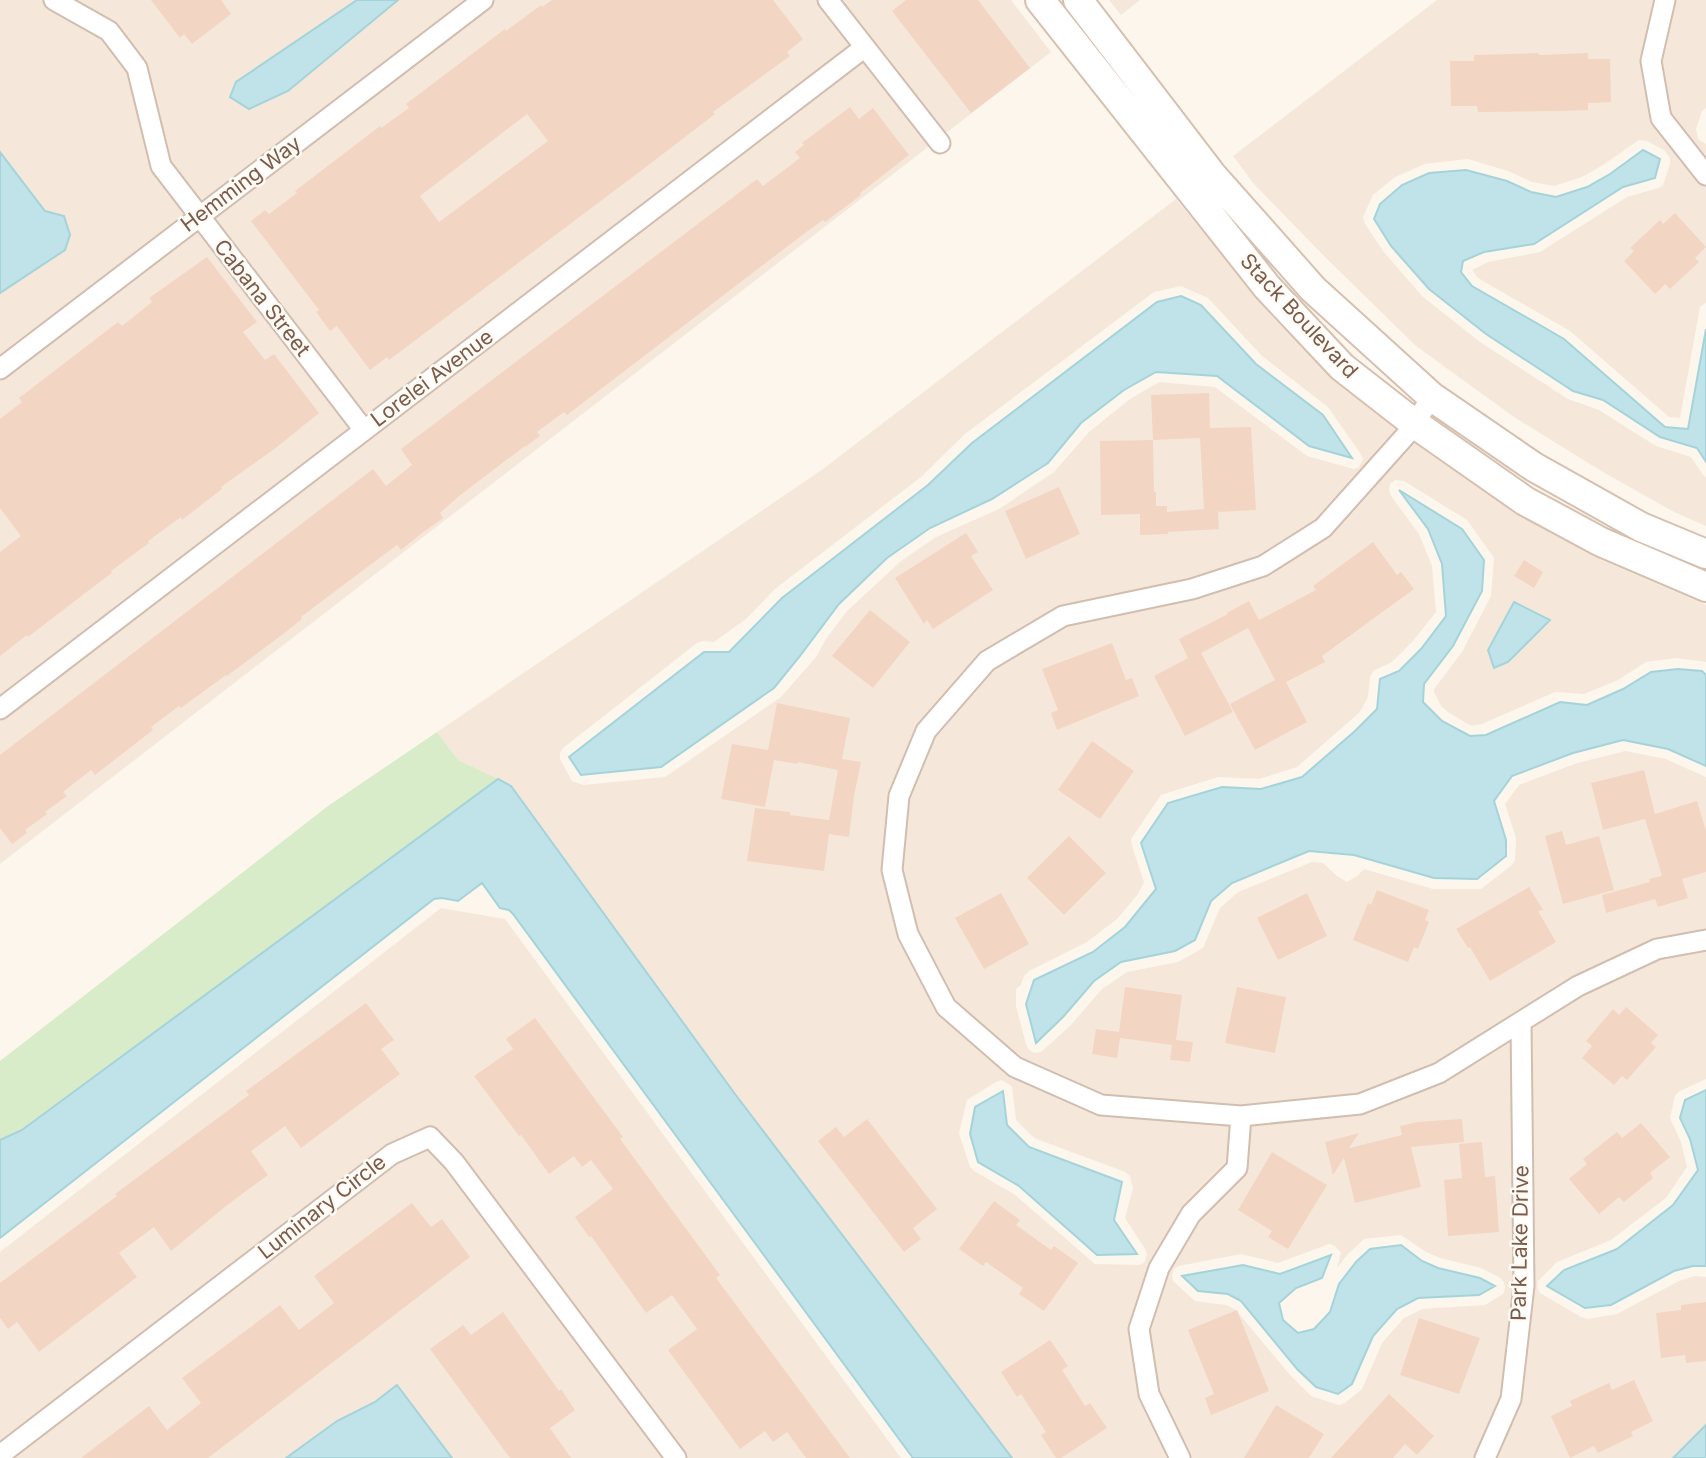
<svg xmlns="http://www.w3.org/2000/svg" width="1706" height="1458" font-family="Inter,sans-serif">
	<rect width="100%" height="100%" fill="#fdf6ec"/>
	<!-- residential -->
	<path fill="#f5e8da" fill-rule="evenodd" d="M0,0H1011L1051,52L0,864Z
		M1109,0H1140L1121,15Z
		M1437,0H1706V108L1702,111L1696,129L1698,139L1706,144V303L1700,307L1680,418L1669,417L1570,331L1478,278L1472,270L1488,262L1540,252L1627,197L1658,188L1663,185L1670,164V158L1664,150L1647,141L1639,140L1603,165L1582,177L1554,186L1532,182L1508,171L1468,159L1425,164L1395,177L1373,195L1363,217L1365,224L1383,251L1422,296L1480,342L1568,399L1599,410L1656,446L1691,457L1703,475L1706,477V526L1674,512L1603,472L1514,417L1416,346L1325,257L1254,184L1233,156Z
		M1176,199L1257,298L1329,372L1413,440L1467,478L1601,560L1706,605V662L1676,658L1646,662L1618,680L1584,694L1555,692L1482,724L1471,726L1448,712L1441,706L1434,692V689L1462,652L1491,596L1494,558L1467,520L1404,481L1395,480L1390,484L1389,490L1391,496L1419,534L1432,566L1436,612L1413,641L1392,662L1373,671L1370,677L1368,697L1360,712L1297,767L1259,779L1218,777L1161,795L1131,839L1132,846L1144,882L1138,894L1117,919L1087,942L1029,971L1024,976L1021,985L1016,989V1006L1026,1044L1029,1050L1035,1053L1041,1052L1070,1026L1101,990L1127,972L1178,962L1203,948L1220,908L1238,892L1312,862L1323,863L1337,876L1347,882L1357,876L1364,869L1433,889H1481L1512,865L1515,860L1516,838L1505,804L1519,785L1577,763L1625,751L1666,759L1706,777V1079L1678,1092L1675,1096L1670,1118L1681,1142L1687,1167L1666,1198L1611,1240L1557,1262L1538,1281L1537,1287L1540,1293L1581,1317L1588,1319L1617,1314L1679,1281L1695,1276L1706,1277V1425L1673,1458H1012L735,1094L511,786L458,760L437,732L823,469ZM1181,286L1208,298L1262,356L1328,407L1360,453L1363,459L1359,467L1354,469L1307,456L1215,387L1159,382L1130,399L1089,432L1054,472L999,509L936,537L901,561L847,611L826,639L816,657L781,697L665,777L583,785L572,781L560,759V753L563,748L697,643L703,641L714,642L746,619L775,589L921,477L965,434L1154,292ZM1002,1080L1010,1085L1012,1087L1016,1120L1034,1138L1125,1172L1130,1176L1133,1188L1125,1218L1145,1249L1147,1255L1144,1263L1138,1265L1095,1264L1014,1194L974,1171L970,1167L959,1133L967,1100L996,1082ZM1401,1235L1426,1252L1440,1258L1481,1268L1499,1277L1504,1282L1505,1288L1503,1294L1485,1305L1422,1309L1404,1318L1382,1343L1362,1389L1345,1403L1339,1405L1311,1396L1290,1375L1235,1309L1226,1305L1195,1301L1173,1281L1172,1275L1174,1269L1179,1266L1241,1254L1278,1263L1329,1244L1335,1246L1341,1253L1337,1268L1348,1254L1364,1239Z
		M441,908L505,919L901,1458H0V1252Z"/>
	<!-- green -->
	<path fill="#d8ecc9" d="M437,732L458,760L498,779L22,1130L0,1140V1061L328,806Z"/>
	<!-- water -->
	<path fill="#bfe3e8" stroke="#a5d3da" stroke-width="2" d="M357,0H398L288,91L249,109L230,97L236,82Z
		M1643,150L1660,159L1655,178L1623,187L1534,244L1484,252L1463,261L1461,272L1472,286L1564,339L1665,427L1688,429L1706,329V462L1697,448L1660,437L1603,400L1573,391L1486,334L1429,289L1391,246L1374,219L1380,204L1402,185L1429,173L1466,170L1507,181L1531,192L1556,197L1587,187L1610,174Z
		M0,152L45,211L64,216L70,235L65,250L0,293Z
		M1181,296L1201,305L1256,364L1323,415L1352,458L1309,446L1217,376L1156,372L1124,390L1081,423L1048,463L992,499L930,528L887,558L839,604L800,656L774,688L661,767L581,775L569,757L704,652H729L782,598L928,485L972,443L1157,302Z
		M1399,490L1462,529L1484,560L1482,591L1453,646L1424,684L1423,702L1442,721L1470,736L1486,735L1560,702L1587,705L1623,689L1651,672L1678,669L1702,671L1706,675V766L1668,749L1623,740L1573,753L1512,776L1494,801L1506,840V856L1477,879L1434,878L1354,855L1309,851L1232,883L1211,901L1195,940L1175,951L1121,962L1094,981L1063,1017L1036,1043L1026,1004L1034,980L1093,952L1125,927L1156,889L1141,843L1168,803L1222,787L1261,789L1302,777L1355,731L1377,709L1380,679L1399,671L1421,649L1446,616L1442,564L1428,529Z
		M1514,602L1550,620L1508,662L1494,668L1488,650Z
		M498,779L511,786L735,1094L1012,1458H913L513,914L509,910L500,908L482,883L458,901L442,898L434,899L0,1238V1140L22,1130Z
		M1706,1090V1266H1693L1674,1271L1611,1305L1585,1308L1547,1286L1564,1270L1617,1249L1673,1205L1698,1170L1690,1139L1680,1118L1685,1100Z
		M1003,1091L1007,1125L1029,1147L1122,1182L1114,1220L1137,1254L1097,1255L1019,1186L978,1162L970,1134L975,1107Z
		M1401,1245L1422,1261L1438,1268L1480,1278L1495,1286L1479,1295L1418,1298L1397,1309L1373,1336L1352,1384L1338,1394L1316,1387L1297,1369L1241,1301L1228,1294L1198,1291L1182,1276L1243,1265L1280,1274L1331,1255L1322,1278L1296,1288L1279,1303L1283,1320L1298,1333L1314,1329L1330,1312L1339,1284L1356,1262L1370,1249Z
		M397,1385L452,1458H286L337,1421L375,1402Z
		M1706,1425V1458H1673Z"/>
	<!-- building -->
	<path fill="#f3d5c3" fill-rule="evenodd" d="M151,0H221L231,14L192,44L184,34L180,38Z
		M552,0H773L803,39L787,52L790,56L713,112L715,114L642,170L389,360L387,357L370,370L337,326L330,331L316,312L319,310L251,221L265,210L269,214L297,193L295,191L380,126L381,128L409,108L406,104L505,29L506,31L541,5L542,7ZM527,114L548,141L439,222L420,196Z
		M906,0H978L1030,68L971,113L892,11Z
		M1539,53V55L1588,53V59H1610L1611,102L1588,103V110L1562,111L1478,112L1477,106H1451L1450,61H1474V55Z
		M850,107L859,119L873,108L909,155L860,193L861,195L825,222L823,220L801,236L567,415L564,412L537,432L540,436L525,447V446L459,496L440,513L443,518L422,533L401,550L397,545L354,577L301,617L302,619L287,631L227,676L226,675L181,708L179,706L151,727L153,730L95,775L91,770L63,792L67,796L45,812L47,814L25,830L27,833L12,844L0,828V755L373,469L386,486L412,465L401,449L757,179L763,186L800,158L795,152L804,145L802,143Z
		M1675,213L1706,247L1695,258L1699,262L1670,289L1665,284L1655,294L1624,261L1634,251L1630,248L1660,220L1663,224Z
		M207,257L257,322L243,332L265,360L274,354L319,413L277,447L221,487L222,489L200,506L182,520L181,517L148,541L149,543L111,571L112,573L101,581L28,637L27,635L0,656V552L21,536L0,508V419L22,402L19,398L118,322L122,326L152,302L149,298Z
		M1209,393L1210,428L1251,427L1256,510L1218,512L1219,529L1168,532V534L1140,535V514L1101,515L1100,441L1153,440L1154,492H1156V506H1167V512L1204,509L1200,438L1153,440L1151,395Z
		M1059,487L1080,534L1026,559L1005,511Z
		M966,533L978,552L971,556L993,590L933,629L927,620L924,624L895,578Z
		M1373,542L1397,575L1401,572L1414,589L1322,656L1325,662L1286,682L1307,722L1255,750L1230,704L1275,680L1248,628L1201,653L1233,712L1185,736L1154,676L1188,658L1179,639L1228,614L1227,613L1249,601L1259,620L1316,590L1313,586Z
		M1524,560L1543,572L1534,588L1514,576Z
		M870,610L910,642L873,688L832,656Z
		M1112,643L1126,680L1132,678L1139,696L1057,730L1051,713L1058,710L1042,669Z
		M777,703L850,718L842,759L861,762L854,796L849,837L829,834L824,871L747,861L755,808L790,812V815L829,820L838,770L798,762L797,764L774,760L765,807L721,799L732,744L768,750Z
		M1092,741L1134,771L1100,819L1058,790Z
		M1644,770L1655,814L1697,801L1706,831V872L1682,879L1688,898L1658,907L1655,899L1606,913L1602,895L1650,882L1649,879L1662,876L1645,819L1603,830L1591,783Z
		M1562,831L1566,845L1599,836L1614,890L1563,904L1545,836Z
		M1069,836L1106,873L1064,915L1027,878Z
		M1529,887L1543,910L1538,911L1556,942L1490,981L1470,947L1468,948L1456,929Z
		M1377,890L1429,910L1425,920L1429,922L1418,949L1414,947L1408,962L1353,940L1368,903L1371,905Z
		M1001,893L1029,944L984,969L955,918Z
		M1307,893L1327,936L1278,960L1257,918Z
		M1125,987L1182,995L1176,1040L1193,1042L1190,1062L1170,1060L1172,1045L1120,1038L1117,1058L1092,1054L1096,1029L1119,1032Z
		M1237,987L1286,997L1275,1053L1225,1043Z
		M366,1003L394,1040L381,1049L400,1074L301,1148L285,1126L251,1151L268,1175L226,1206L171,1251L154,1227L119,1253L137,1277L39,1352L17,1322L8,1329L0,1318V1283L117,1196L115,1194L249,1095L246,1091Z
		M1626,1007L1658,1035L1651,1043L1656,1047L1627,1080L1622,1076L1614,1085L1582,1058L1592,1046L1586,1041L1613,1009L1619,1015Z
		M535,1018L623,1137L620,1139L720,1275L716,1278L850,1458H806L787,1432L773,1442L765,1431L740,1449L668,1350L697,1329L672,1295L646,1313L591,1236L589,1237L575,1217L613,1189L591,1160L582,1167L574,1156L549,1174L521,1135L519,1136L474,1076L513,1049L506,1039Z
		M867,1119L937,1209L913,1228L921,1239L904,1252L818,1141L836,1127L844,1137Z
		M1462,1119L1464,1142L1411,1147L1421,1187L1355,1203L1344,1158L1333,1175L1325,1142L1359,1133L1349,1148L1402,1135L1400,1126L1417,1122Z
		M1641,1123L1670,1157L1650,1173L1653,1178L1624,1202L1619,1197L1599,1214L1569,1179L1587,1164L1583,1159L1617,1132L1622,1138Z
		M1482,1142L1485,1177L1495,1176L1499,1232L1448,1236L1444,1180L1462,1178L1459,1144Z
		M1272,1152L1327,1185L1288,1249L1268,1237L1272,1231L1238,1210Z
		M994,1201L1020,1220L1016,1225L1051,1250L1054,1246L1078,1263L1044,1311L1019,1294L1023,1288L986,1262L983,1266L959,1249Z
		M412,1203L431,1227L442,1219L470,1257L208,1458H81L149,1406L167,1430L201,1403L182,1378L280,1305L299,1330L334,1303L314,1276Z
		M1706,1302V1361L1686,1363L1685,1355L1661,1358L1656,1313L1681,1310V1305Z
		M1237,1310L1269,1391L1211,1415L1205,1398L1214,1394L1188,1330Z
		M503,1312L559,1391L561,1389L575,1410L550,1428L571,1458H510L430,1349L463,1325L471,1335Z
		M1419,1318L1480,1338L1459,1394L1400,1375Z
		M1050,1340L1068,1366L1062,1370L1085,1406L1090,1403L1107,1428L1061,1458H1056L1041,1435L1046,1432L1021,1394L1017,1397L1001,1372Z
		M1634,1380L1653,1421L1631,1432L1633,1436L1598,1453L1594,1446L1570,1458L1551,1416L1572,1406L1570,1401L1609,1383L1612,1390Z
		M1389,1394L1434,1436L1417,1455L1405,1444L1393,1458H1331Z
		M1276,1405L1324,1434L1309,1458H1244Z"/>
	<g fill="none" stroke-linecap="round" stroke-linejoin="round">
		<defs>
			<path id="street" d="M54,0L109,31L137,68L161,166L364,430
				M828,0L940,143
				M1665,0L1651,61L1661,118L1706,175
				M0,369L483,0
				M1432,397L1407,434L1323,528L1263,566L1192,589L1063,616L987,661L926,731L899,796L892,870L908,934L946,1007L1015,1067L1101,1105L1241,1116L1360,1104L1439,1073L1578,986L1657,949L1706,940
				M0,709L865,47
				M0,1455L392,1154L430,1137L454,1162L676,1458
				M1180,1458L1149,1394L1139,1329L1159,1268L1191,1214L1237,1168L1241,1116
				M1485,1458L1511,1399L1524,1286L1521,1022"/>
			<path id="secondary" d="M1040,0L1267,287L1342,367L1415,424L1525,501L1601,542L1706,587
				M1078,0L1212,175L1313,289L1432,397L1534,467L1641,527L1706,554"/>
		</defs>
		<!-- street casing -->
		<use href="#street" stroke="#d1beb0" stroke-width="23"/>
		<!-- secondary casing -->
		<use href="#secondary" stroke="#d6c0b0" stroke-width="32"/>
		<!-- street -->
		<use href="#street" stroke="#fff" stroke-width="19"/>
		<!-- secondary -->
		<use href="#secondary" stroke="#fff" stroke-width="28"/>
	</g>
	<g text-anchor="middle" stroke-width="5" stroke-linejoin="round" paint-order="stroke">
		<!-- street labels -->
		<g font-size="21" fill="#7a5c4d" stroke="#fffaf3">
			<text transform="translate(241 184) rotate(-37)" y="7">Hemming Way</text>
			<text transform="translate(262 298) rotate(52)" y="7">Cabana Street</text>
			<text transform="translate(1299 316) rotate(47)" y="7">Stack Boulevard</text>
			<text transform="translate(432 378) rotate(-37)" y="7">Lorelei Avenue</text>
			<text transform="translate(322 1207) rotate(-38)" y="7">Luminary Circle</text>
			<text transform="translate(1520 1243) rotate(-89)" y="7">Park Lake Drive</text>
		</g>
	</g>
</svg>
